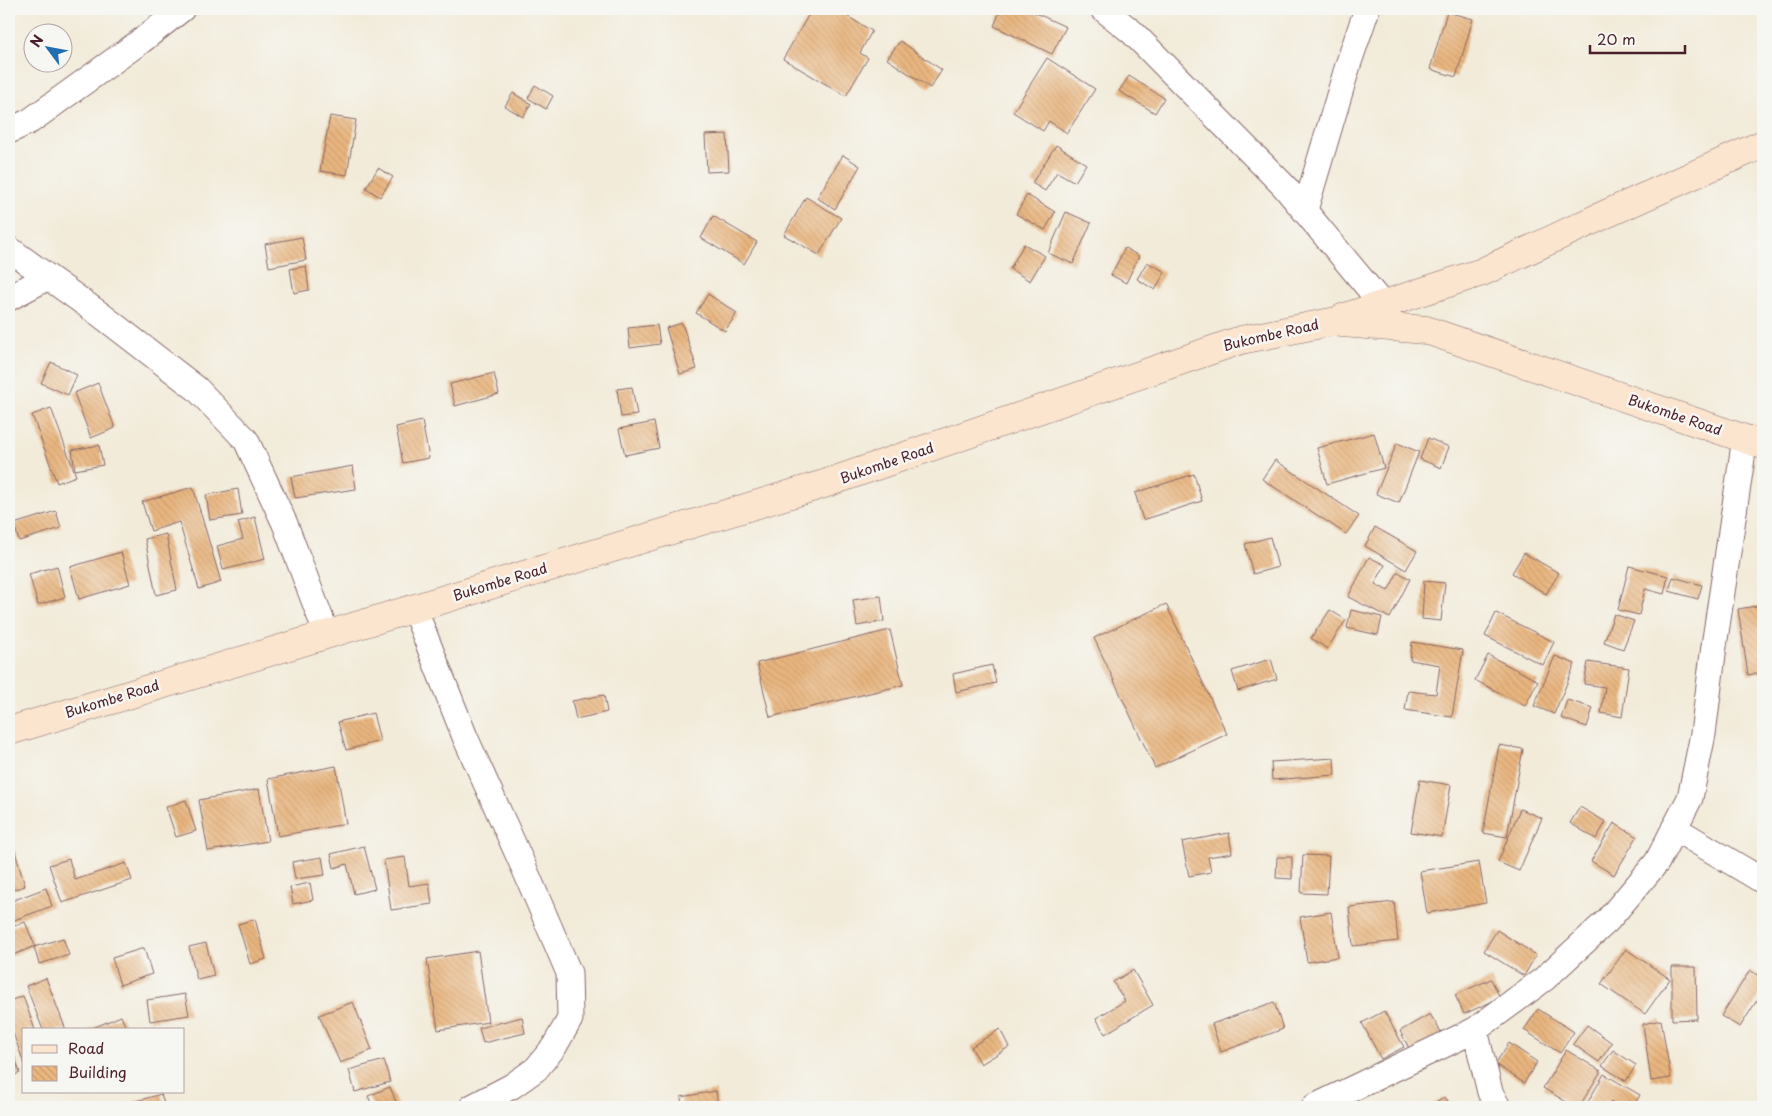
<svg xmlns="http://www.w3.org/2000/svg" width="1772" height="1116" font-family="'Playpen Sans',sans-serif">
	<defs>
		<pattern id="building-back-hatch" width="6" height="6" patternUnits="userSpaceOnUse" patternTransform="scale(1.25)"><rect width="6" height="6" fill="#e9b67f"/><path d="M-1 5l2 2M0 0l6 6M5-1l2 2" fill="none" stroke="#c99c6e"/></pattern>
	</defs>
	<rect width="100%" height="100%" fill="#f6f6f2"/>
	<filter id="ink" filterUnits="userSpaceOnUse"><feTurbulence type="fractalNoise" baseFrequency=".02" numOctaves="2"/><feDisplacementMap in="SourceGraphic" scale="10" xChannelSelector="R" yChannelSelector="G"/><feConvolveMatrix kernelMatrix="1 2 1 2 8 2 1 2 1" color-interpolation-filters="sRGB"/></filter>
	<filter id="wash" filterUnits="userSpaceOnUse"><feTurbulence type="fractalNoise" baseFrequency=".0096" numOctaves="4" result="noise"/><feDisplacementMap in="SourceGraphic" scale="20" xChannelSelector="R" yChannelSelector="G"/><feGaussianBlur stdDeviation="1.12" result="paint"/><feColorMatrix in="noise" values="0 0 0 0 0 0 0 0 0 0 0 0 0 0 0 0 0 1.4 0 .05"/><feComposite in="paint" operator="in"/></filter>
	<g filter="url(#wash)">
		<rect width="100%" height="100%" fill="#f2ebd9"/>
		<g id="blocks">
			<!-- building -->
			<path fill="url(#building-back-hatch)" d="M812,9H835L872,31L860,53L868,58L846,96L783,59Z
				M1001,9H1027L1066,27L1052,54L994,26Z
				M1447,12L1473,19L1456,77L1430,69Z
				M900,41L942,70L930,88L887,59Z
				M1047,58L1095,89L1067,133L1049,121L1043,131L1013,112Z
				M1129,76L1164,98L1155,113L1119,91Z
				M535,85L553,96L546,109L528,98Z
				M513,93L531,104L523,117L505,106Z
				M330,116L356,120L347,175L320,171Z
				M727,134L729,171L707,172L705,135Z
				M1056,145L1086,164L1075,182L1057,172L1045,191L1032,183Z
				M843,155L860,166L835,209L817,198Z
				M378,168L393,177L380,197L366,188Z
				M1027,195L1055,212L1045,230L1016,214Z
				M806,197L841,218L819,255L784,235Z
				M1066,212L1091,223L1073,264L1048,253Z
				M713,216L757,242L744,264L701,238Z
				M302,237L306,260L269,267L265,244Z
				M1024,244L1045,256L1030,281L1010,269Z
				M1125,248L1139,256L1126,283L1111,275Z
				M1147,262L1165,272L1155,290L1137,279Z
				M306,266L309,290L294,293L290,269Z
				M708,294L737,313L725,331L696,313Z
				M682,323L697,369L680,374L666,328Z
				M657,325L660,344L630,348L628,328Z
				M51,362L77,375L68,395L41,383Z
				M494,373L499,394L455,406L450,384Z
				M98,383L115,428L91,438L74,393Z
				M632,387L637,415L621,417L617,389Z
				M51,408L76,476L57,483L32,415Z
				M422,421L429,458L403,463L396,427Z
				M654,422L659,448L625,455L619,429Z
				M1374,433L1384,468L1327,484L1317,448Z
				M1428,438L1449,447L1441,468L1420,459Z
				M1397,443L1419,452L1399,503L1376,494Z
				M99,445L103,465L75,470L72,450Z
				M1275,460L1359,516L1346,534L1262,479Z
				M353,466L356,489L295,498L291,477Z
				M1194,474L1202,501L1143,520L1135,493Z
				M193,487L221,582L199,589L179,522L151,531L142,502Z
				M238,489L242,515L210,520L206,495Z
				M56,511L61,528L19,541L14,524Z
				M255,517L265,559L223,570L217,546L243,539L238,522Z
				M1375,527L1417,551L1406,570L1365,546Z
				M166,534L177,590L156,595L145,539Z
				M1270,537L1278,567L1253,574L1245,544Z
				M121,552L130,584L79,599L70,567Z
				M1524,553L1559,573L1546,594L1512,573Z
				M1369,557L1385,565L1375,584L1388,591L1398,572L1410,579L1390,618L1348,597Z
				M57,566L65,597L38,605L29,574Z
				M1629,566L1668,576L1664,594L1645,589L1639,615L1618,610Z
				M1673,577L1702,585L1698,599L1669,591Z
				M1424,581L1445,583L1441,621L1422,619Z
				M881,596L884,621L857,626L853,600Z
				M1166,604L1227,734L1155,768L1094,638Z
				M1763,605V672L1748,675L1738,609Z
				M1330,610L1346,620L1327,649L1311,638Z
				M1351,610L1382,617L1378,635L1347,628Z
				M1496,613L1554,642L1543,665L1485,636Z
				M1614,614L1634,621L1623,649L1604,642Z
				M890,630L903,685L770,717L757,663Z
				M1412,642L1463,650L1452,717L1405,710L1408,691L1436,694L1440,665L1410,660Z
				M1488,655L1538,681L1525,706L1475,680Z
				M1555,656L1575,664L1554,714L1534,706Z
				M1271,659L1277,679L1238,691L1232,671Z
				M1588,662L1629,668L1622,717L1601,713L1605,687L1584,684Z
				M992,665L996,683L956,692L953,674Z
				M604,695L607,712L576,719L572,701Z
				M1567,700L1593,708L1587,727L1561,718Z
				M373,713L380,741L346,750L338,722Z
				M1499,745L1523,749L1507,837L1483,833Z
				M1334,758L1335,775L1272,780L1271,762Z
				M336,766L346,824L278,836L268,779Z
				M1420,780L1451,785L1442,837L1411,832Z
				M259,789L268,841L208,851L199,800Z
				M186,800L196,831L176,837L166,807Z
				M1580,807L1606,822L1596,839L1570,823Z
				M1520,809L1542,818L1519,871L1498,862Z
				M1614,823L1637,837L1614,875L1591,861Z
				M1229,833L1232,853L1208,857L1211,872L1189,876L1182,842Z
				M11,838L25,886L9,891V839Z
				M364,846L375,889L354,894L347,864L334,868L331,854Z
				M1303,855L1329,856L1327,894L1301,893Z
				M322,857L325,875L295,879L292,862Z
				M405,857L409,886L429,883L432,904L391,910L384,860Z
				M1277,857H1292V879L1276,878Z
				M69,859L75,880L126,863L132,880L62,903L49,865Z
				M1479,862L1486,903L1427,913L1420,871Z
				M310,883L313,900L293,904L290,887Z
				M46,888L52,906L9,922V902Z
				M1394,902L1398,941L1353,946L1349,907Z
				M1331,912L1338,957L1307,962L1300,917Z
				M255,919L266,959L250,964L238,924Z
				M25,922L35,946L11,956L9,950V928Z
				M1497,930L1536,955L1524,976L1484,951Z
				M63,938L69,955L39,964L34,947Z
				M206,943L214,976L197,980L189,947Z
				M144,948L152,974L120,985L112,958Z
				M1626,949L1670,979L1645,1014L1601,984Z
				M478,951L488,1022L438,1030L427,959Z
				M1672,967H1696L1697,1019L1672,1020Z
				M1133,970L1153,1005L1105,1034L1096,1018L1125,1001L1113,982Z
				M1750,970L1763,979V991L1740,1027L1721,1016Z
				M46,978L66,1030H43L26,986Z
				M1491,979L1500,998L1464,1014L1455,995Z
				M185,994L189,1015L150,1021L147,1000Z
				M23,996L35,1030H24V1063L9,1022V1001Z
				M353,1002L372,1050L340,1063L319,1015Z
				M1274,1002L1283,1029L1221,1052L1212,1024Z
				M1538,1009L1574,1032L1560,1053L1524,1030Z
				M1384,1011L1404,1047L1381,1059L1362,1023Z
				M1430,1014L1442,1034L1411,1052L1400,1031Z
				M121,1016L127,1030H88Z
				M522,1017L525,1033L483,1043L479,1028Z
				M1661,1020L1671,1078L1651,1081L1643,1024Z
				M1587,1025L1612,1043L1599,1062L1573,1044Z
				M1000,1029L1009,1047L981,1064L971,1047Z
				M9,1039L20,1073L9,1077Z
				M1509,1043L1537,1062L1524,1083L1495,1064Z
				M1566,1050L1601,1071L1579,1107H1575L1543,1088Z
				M1613,1050L1636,1065L1626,1081L1602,1066Z
				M384,1060L390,1082L355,1092L349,1070Z
				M1604,1074L1640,1095L1633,1107H1619L1611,1102L1608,1107H1585Z
				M390,1087L398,1107H373L368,1096Z
				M716,1091L718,1107H682L681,1097Z
				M161,1094L165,1107H127L126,1104Z
				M1445,1097L1452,1107H1429Z"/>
		</g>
	</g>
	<g filter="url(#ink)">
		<use href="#blocks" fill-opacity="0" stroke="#856668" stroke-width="1"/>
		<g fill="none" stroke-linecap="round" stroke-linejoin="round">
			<defs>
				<path id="street" d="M1103,9L1132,32L1284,186L1382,304
					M9,131L30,121L141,41L182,9
					M1305,210L1348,65L1367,9
					M9,249L101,315L197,389L246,440L285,524L327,635
					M9,298L48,277
					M414,608L465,737L525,870L569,973L570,1019L554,1047L536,1069L512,1086L472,1107
					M1674,828L1763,881
					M1475,1030L1490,1092L1498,1107
					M1314,1107L1475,1030L1544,979L1608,920L1657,862L1690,798L1703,734L1714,646L1745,438"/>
				<path id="secondary" d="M1342,318L1482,272L1606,214L1763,144
					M9,731L824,484L1241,340L1331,322L1426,330L1763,445"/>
			</defs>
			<!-- street casing -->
			<use href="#street" stroke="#856668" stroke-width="27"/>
			<!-- secondary casing -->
			<use href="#secondary" stroke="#856668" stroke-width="29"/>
			<!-- street -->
			<use href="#street" stroke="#fff" stroke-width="25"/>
			<!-- secondary -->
			<use href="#secondary" stroke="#fbe5cf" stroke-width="28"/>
		</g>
	</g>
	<g text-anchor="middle" stroke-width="5" stroke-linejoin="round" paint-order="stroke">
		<!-- street labels -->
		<g font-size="14" fill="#4a1f2b" stroke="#f6f6f2">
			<text transform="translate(1271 335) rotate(-13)" y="5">Bukombe Road</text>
			<text transform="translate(1675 415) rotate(19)" y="5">Bukombe Road</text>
			<text transform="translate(887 463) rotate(-19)" y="5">Bukombe Road</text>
			<text transform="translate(500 582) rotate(-17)" y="5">Bukombe Road</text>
			<text transform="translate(112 699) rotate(-17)" y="5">Bukombe Road</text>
		</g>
	</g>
	<!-- margin -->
	<rect width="1772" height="1116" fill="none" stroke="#f6f6f2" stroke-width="30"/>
	<!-- legend -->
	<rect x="22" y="1028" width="162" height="65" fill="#f6f6f2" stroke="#b1a0a2"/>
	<rect x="32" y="1045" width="25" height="8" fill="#fbe5cf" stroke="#b1a0a2"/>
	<text x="68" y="1054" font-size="15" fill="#4a1f2b">Road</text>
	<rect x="32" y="1066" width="25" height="15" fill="url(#building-back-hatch)" stroke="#b1a0a2"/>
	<text x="68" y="1078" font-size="15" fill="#4a1f2b">Building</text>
	<!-- north arrow -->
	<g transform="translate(48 48) rotate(302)"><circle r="24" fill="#f6f6f2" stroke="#b1a0a2"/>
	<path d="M0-4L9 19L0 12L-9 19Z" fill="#1f6fb2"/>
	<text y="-8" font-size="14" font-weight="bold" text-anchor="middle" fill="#4a1f2b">N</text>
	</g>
	<!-- scale -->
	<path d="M1590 45v8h95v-8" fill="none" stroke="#4a1f2b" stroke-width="2.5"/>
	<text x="1597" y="45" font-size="15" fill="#4a1f2b" stroke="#f6f6f2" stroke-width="4" paint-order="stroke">20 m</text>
</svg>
